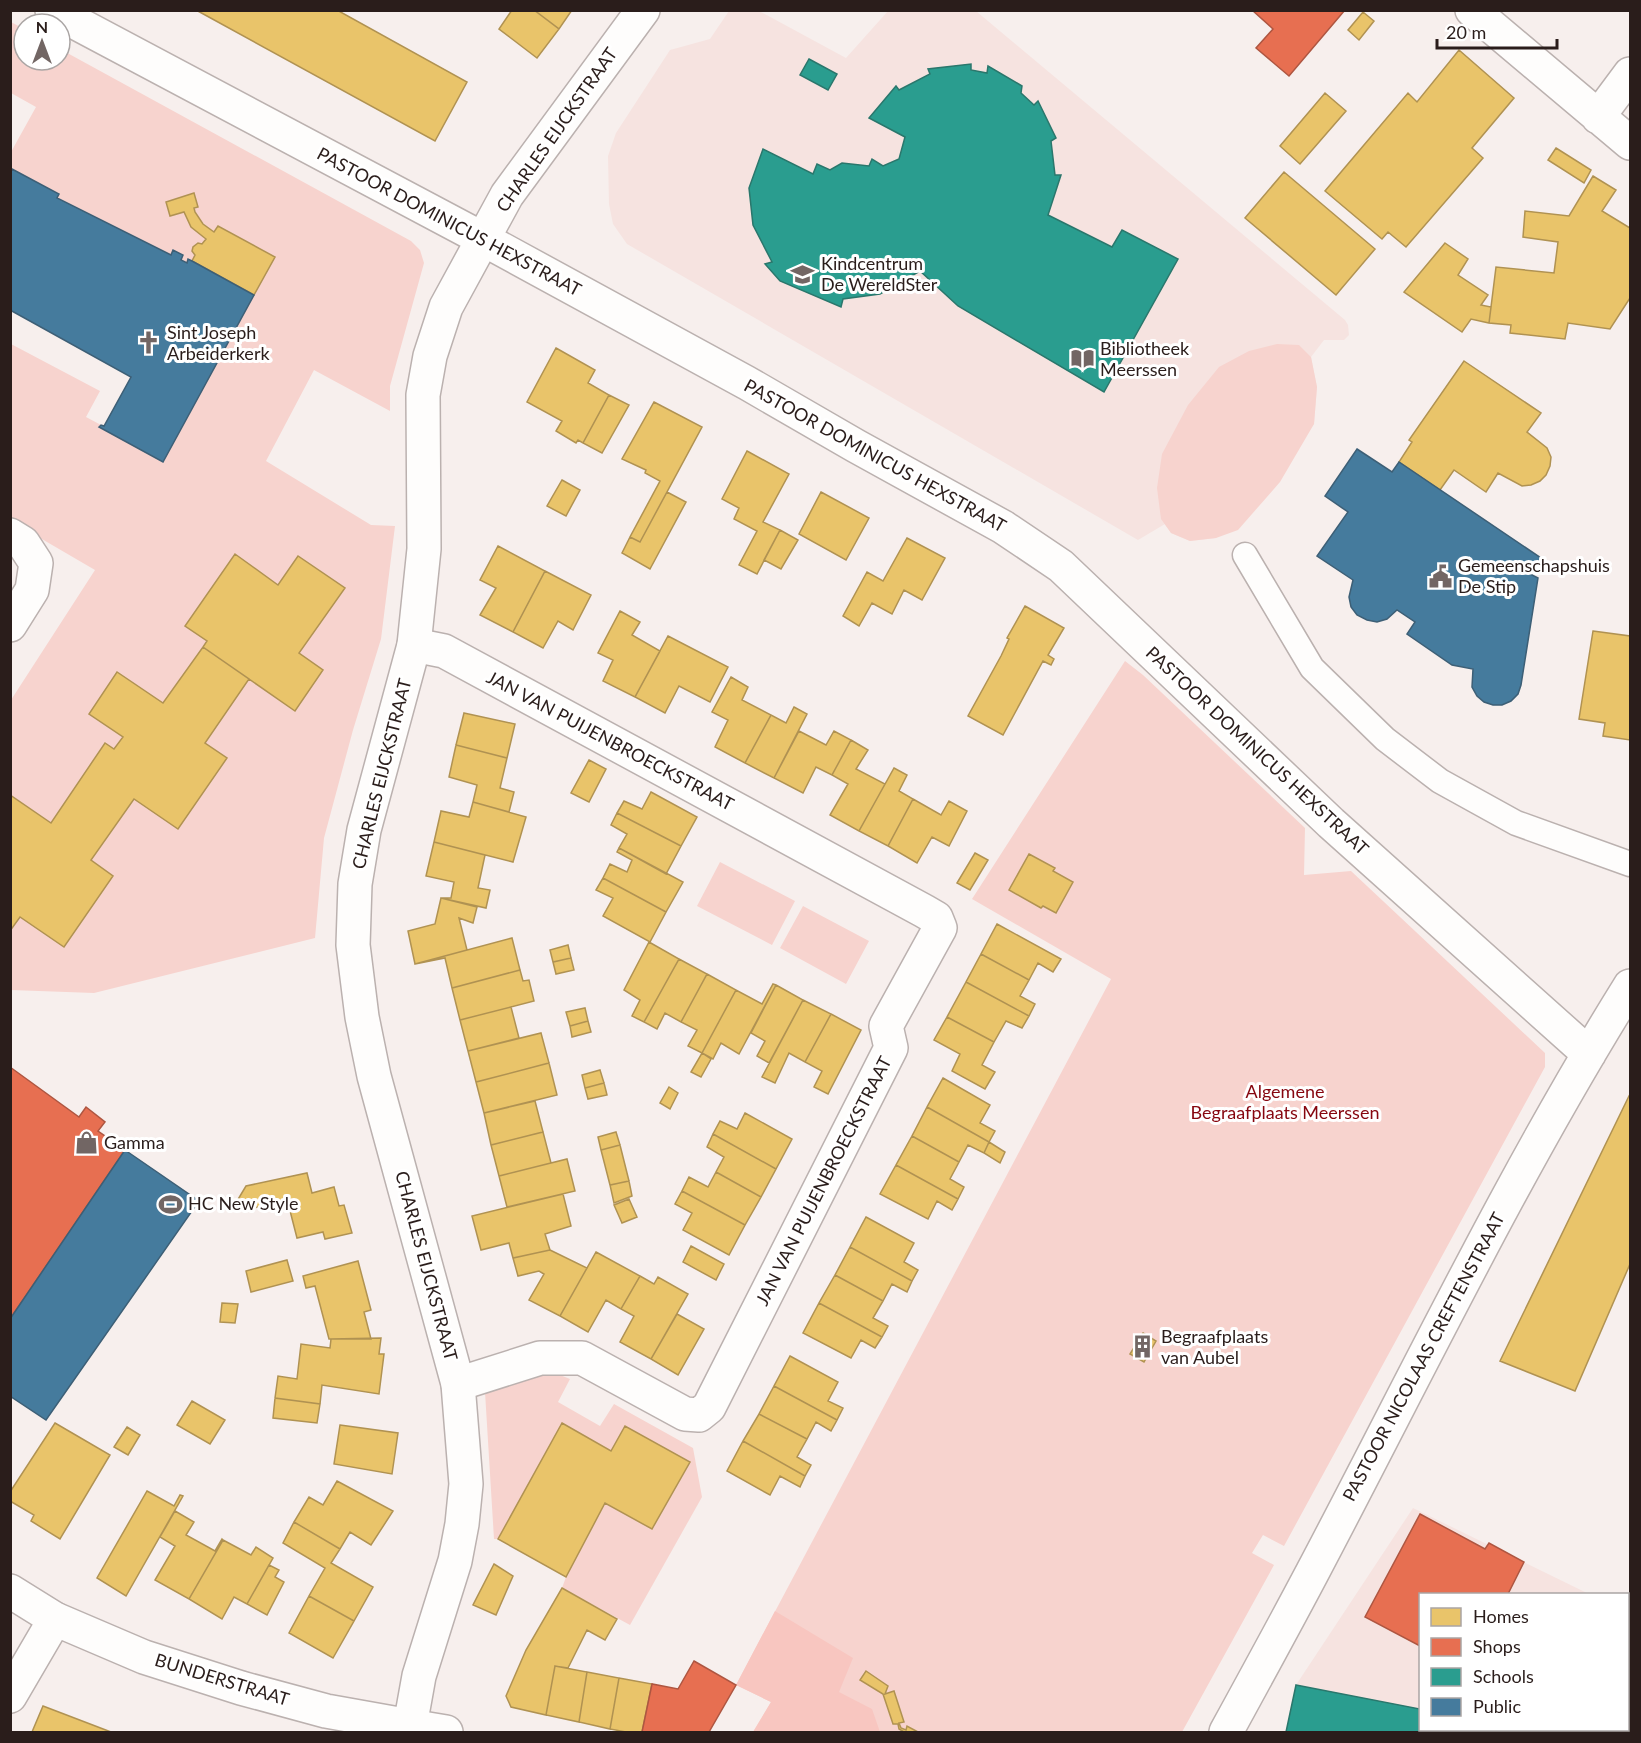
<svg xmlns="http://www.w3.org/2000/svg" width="1641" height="1743" font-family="Lato,sans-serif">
	<rect width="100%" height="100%" fill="#f7efed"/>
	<!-- built -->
	<path fill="#f6e3e0" d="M729,11H759L846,58L888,11H976L1345,320L1348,325L1349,335L1344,340H1324L1311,357L1317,387L1314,424L1216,538L1190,541L1171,533L1165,524L1138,540L627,244L613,224L609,204L608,156L616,133L670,50L710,39Z
		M1413,1508L1589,1594H1420V1730H1628V1613L1630,1615V1732H1286L1296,1685Z"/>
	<!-- green -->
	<path fill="#f7d3ce" d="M11,22L24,29V60H60V49L411,241L420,250L424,263L390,386V411L314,370L266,461L371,525L395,526L381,639L353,730L324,838L315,938L94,993L11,990V700L95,570L11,521V344L100,391L86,417L101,425L100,427L163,462L274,257L218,226L214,232C205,226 198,219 194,208L198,207L194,193L166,202L170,216L184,212L191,227L206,239L202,244L195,245L192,251L195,255L192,261L188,260L187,263L181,260L183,255L173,250L171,255L57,198L58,194L11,168V152L36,107L11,93Z
		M1277,344L1299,345L1311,357L1317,387L1314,424L1280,482L1238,530L1216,538L1190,541L1171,533L1161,519L1157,488L1162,454L1188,405L1219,367L1249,351Z
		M1125,661L1143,675L1305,828L1304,875L1351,871L1545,1053V1067L1284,1546L1263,1535L1252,1553L1274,1565L1182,1732H753L771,1702L736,1685L1111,979L972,899Z
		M720,862L795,901L772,945L697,906Z
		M803,906L869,941L846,984L780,948Z
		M539,1374L560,1375L570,1379L558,1402L600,1426L614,1404L693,1448L702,1497L630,1625L562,1588L566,1577L605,1503L652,1529L690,1462L625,1426L611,1451L562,1424L498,1539H494L485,1392Z"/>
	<!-- forest -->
	<path fill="#f8c6c0" d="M775,1611L853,1658L839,1692L872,1709L880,1732H753L771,1702L736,1685Z"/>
	<!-- homes -->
	<path fill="#e9c46a" stroke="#b09252" stroke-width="1.5" d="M196,10H337L467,82L435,141Z
		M512,10H534L559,29L537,58L499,29Z
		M534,10H572L559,29Z
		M1363,12L1374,21L1359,40L1348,30Z
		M1459,50L1514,98L1472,148L1483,158L1406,247L1388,232L1382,239L1325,191L1408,93L1417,102Z
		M1325,93L1346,111L1300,164L1280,146Z
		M1556,148L1591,170L1584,183L1548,160Z
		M1284,172L1375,249L1336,295L1245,218Z
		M1593,176L1616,190L1602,211L1630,228V298L1610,329L1568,323L1565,339L1510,333L1511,325L1489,323L1496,267L1554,273L1558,242L1523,237L1525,211L1569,216Z
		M194,193L198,207L194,208L195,212L203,224L214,232L218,226L275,257L254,295L192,261L195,255L192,251L193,247L198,243L202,244L206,239L191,227L184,212L170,216L166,202Z
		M1445,243L1468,259L1458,275L1488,295L1481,305L1491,307L1489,323L1471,319L1462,332L1404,292Z
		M556,348L595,370L588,383L609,395L583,443L578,440L576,443L556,431L562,421L527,402Z
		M1464,361L1541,413L1527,432L1547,448L1551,457L1550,466L1546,475L1540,481L1531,485L1522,486L1498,473L1486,492L1454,470L1440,490L1399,462L1412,442L1409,440Z
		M609,395L629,405L602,453L583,443Z
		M654,402L702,427L640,542L630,537L660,481L645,473L646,470L622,459Z
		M747,451L789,474L763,522L780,530L757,574L739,565L757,531L734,519L739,508L722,499Z
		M562,480L580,490L566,516L547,506Z
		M667,492L686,502L650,569L622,553L630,537L640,542Z
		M821,492L869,518L846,560L799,534Z
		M780,530L798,540L781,569L764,560Z
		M907,538L945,558L922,600L904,590L892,614L872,603L859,626L843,616L867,572L883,581Z
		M498,546L545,571L513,632L480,615L496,588L480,580Z
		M235,554L278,585L298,556L345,588L299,653L323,670L295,711L203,647L207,641L185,626Z
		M545,571L591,595L573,630L558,621L543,648L513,632Z
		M1025,606L1064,628L1048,655L1054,659L1051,665L1043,661L1003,735L968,716L1001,656L1009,639L1007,638Z
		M620,611L640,622L632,635L660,651L635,697L603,681L613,660L598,653Z
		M1593,631L1630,636V740L1603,736L1605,723L1579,719Z
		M668,636L728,667L710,702L679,686L665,713L635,697Z
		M203,647L249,679L205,743L227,758L178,829L134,799L91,860L113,876L64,947L20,917L10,931V795L51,823L105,743L114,749L123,737L89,714L117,672L163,703Z
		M731,677L748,687L742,700L771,715L745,763L715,747L728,720L712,712Z
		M794,707L807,714L774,778L745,763L771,715L786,723Z
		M464,713L515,724L507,758L456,745Z
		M799,731L826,745L834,731L851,740L832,775L816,767L803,793L774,778Z
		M851,740L868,750L856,769L885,784L859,831L830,815L848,784L832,775Z
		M456,745L507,758L500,788L514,792L509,812L473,802L477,785L449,777Z
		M589,760L606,769L589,802L571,793Z
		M894,768L907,775L899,791L913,799L888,846L859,831Z
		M651,792L697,817L681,846L617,813L624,801L642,809Z
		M913,799L941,815L949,801L967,811L949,846L932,837L917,863L888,846Z
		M473,802L526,817L513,862L434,842L441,811L469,817Z
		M617,813L681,846L666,874L619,848L627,834L611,825Z
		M434,842L485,855L478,888L490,890L486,908L441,898H451L454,882L426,876Z
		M619,848L683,882L666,912L603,878L610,864L627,872L632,860L617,852Z
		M975,853L988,860L970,890L957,883Z
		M1029,854L1055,868L1053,871L1073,882L1056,913L1043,906L1041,908L1009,890Z
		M603,878L666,912L650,942L603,916L613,898L596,890Z
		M441,898L477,907L473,923L459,918L467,950L415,964L408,931L435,924Z
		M997,924L1061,959L1053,972L1038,963L1029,980L981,954Z
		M512,938L520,970L452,988L445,958L415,964Z
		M649,942L679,959L644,1022L632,1016L640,1000L624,990Z
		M568,945L571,958L553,962L550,950Z
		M981,954L1029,980L1020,996L1035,1004L1029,1016L966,982Z
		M571,958L574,970L556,974L553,962Z
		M679,959L707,974L681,1022L665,1013L657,1029L644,1022Z
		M520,970L523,981L529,980L534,1001L460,1020L452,988Z
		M707,974L736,990L702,1053L688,1046L697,1030L681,1022Z
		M966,982L1029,1016L1022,1028L1006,1021L994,1042L947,1017Z
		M773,984L776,985L739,1054L721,1043L713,1059L702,1053L736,990L762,1004Z
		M776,985L803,1000L769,1063L757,1056L765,1041L751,1033Z
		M803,1000L831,1014L805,1062L789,1053L775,1083L762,1077Z
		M511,1007L519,1038L468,1051L460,1020Z
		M585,1008L588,1021L570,1026L566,1012Z
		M831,1014L861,1030L828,1094L814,1087L822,1071L805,1062Z
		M947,1017L994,1042L982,1065L995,1072L985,1089L952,1071L960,1054L934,1040Z
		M588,1021L591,1032L572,1037L570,1026Z
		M541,1033L549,1063L476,1082L468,1051Z
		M702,1053L711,1059L701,1077L691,1072Z
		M549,1063L557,1095L484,1113L476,1082Z
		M600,1070L604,1083L585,1088L582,1075Z
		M943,1078L990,1105L980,1123L995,1131L989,1142L927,1107Z
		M604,1083L607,1095L588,1099L585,1088Z
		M669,1087L678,1093L670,1109L660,1103Z
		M1629,1096L1630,1097V1264L1575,1391L1500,1361Z
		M535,1101L543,1132L491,1145L484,1113Z
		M927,1107L989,1142L984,1153L968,1145L959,1162L912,1136Z
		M745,1113L792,1139L776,1169L713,1134L720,1121L737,1129Z
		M543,1132L551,1163L499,1176L491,1145Z
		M616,1132L620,1145L601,1150L598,1137Z
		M713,1134L776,1169L761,1197L716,1172L724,1157L707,1147Z
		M912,1136L959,1162L950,1179L964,1187L958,1199L896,1165Z
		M989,1142L1005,1152L1000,1163L984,1153Z
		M620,1145L629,1181L610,1185L601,1150Z
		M567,1159L575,1191L507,1207L499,1176Z
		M896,1165L958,1199L952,1210L937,1201L928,1219L880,1194Z
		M716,1172L761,1197L745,1225L682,1191L689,1177L708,1187Z
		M307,1173L312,1193L334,1187L339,1206L344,1205L352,1233L325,1239L323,1232L297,1238L287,1199L250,1209L237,1201L246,1186Z
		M629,1181L632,1196L614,1203L610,1185Z
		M682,1191L745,1225L729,1255L683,1230L692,1213L675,1204Z
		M563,1194L571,1226L545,1234L550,1250L513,1258L509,1243L481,1250L472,1216Z
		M629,1199L637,1217L622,1223L614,1205Z
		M866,1217L914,1243L904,1262L918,1270L912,1281L850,1247Z
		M691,1246L724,1264L716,1280L683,1262Z
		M850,1247L912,1281L907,1292L892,1284L883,1301L835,1275Z
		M550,1250L587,1268L560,1316L529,1300L544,1274L539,1271L518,1276L513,1258Z
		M596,1252L640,1276L621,1309L606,1300L588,1332L560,1316Z
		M287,1260L293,1281L251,1292L246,1271Z
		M358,1261L371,1310L364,1312L371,1339H329L315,1286L306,1288L303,1276Z
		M835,1275L883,1301L873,1318L888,1326L882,1337L819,1303Z
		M640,1276L654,1284L658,1277L688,1294L651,1359L620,1342L634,1316L621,1309Z
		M222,1303L238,1304L235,1323L220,1322Z
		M819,1303L882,1337L875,1348L861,1340L851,1358L803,1333Z
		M677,1314L704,1329L678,1375L651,1359Z
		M1143,1333L1156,1341L1144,1362L1130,1354Z
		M381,1338L379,1354H384L379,1394L322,1385L320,1404L275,1398L278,1376L297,1379L301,1344L330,1348L331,1339Z
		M790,1356L838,1382L828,1401L843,1408L837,1420L774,1386Z
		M774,1386L837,1420L831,1431L816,1422L807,1439L759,1414Z
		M275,1398L320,1404L317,1423L273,1418Z
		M192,1401L225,1420L210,1444L177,1425Z
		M759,1414L807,1439L797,1457L811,1465L805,1476L743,1441Z
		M55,1423L110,1455L60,1539L31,1521L34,1515L10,1501V1492Z
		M562,1423L611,1451L625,1426L690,1462L652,1529L605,1503L566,1577L498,1539Z
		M340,1425L398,1433L392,1474L334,1464Z
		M127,1427L140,1435L128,1455L114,1447Z
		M743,1441L805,1476L800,1487L780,1476L770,1495L727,1471Z
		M337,1481L393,1511L371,1545L350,1532L340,1549L294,1522L309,1497L323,1505Z
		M147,1491L174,1506L180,1495L183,1496L126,1596L97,1578Z
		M175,1511L194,1522L186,1535L215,1551L222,1539L223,1540L189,1599L155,1580L175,1546L160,1537Z
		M294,1522L340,1549L331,1563L373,1587L354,1621L309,1596L325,1568L283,1543Z
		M223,1540L251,1555L256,1547L273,1558L247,1604L234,1597L222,1619L189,1599Z
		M494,1564L513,1576L496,1615L473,1605Z
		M269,1565L279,1570L275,1577L284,1582L267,1615L247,1604Z
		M562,1588L617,1619L605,1640L587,1630L568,1668L555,1666L546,1715L511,1707L506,1696L526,1650Z
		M309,1596L354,1621L333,1658L289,1633Z
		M555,1666L587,1672L579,1722L546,1715Z
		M866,1671L888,1686L885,1694L894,1691L904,1722L899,1723L901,1728L906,1730L907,1726L918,1732H904L899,1729L898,1724H893L883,1694L860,1680Z
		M587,1672L619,1678L610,1729L579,1722Z
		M619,1678L652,1684L642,1732H626L610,1729Z
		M43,1706L111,1732H32Z"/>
	<!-- shops -->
	<path fill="#e76f51" stroke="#ae5641" stroke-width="1.5" d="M1252,10H1345L1289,76L1256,48L1273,29Z
		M10,1067L79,1117L86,1107L105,1122L98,1131L125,1150L10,1319Z
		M1420,1514L1485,1549L1489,1543L1524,1562L1508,1594H1420V1646L1365,1617Z
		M1630,1653V1732H1622L1618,1731L1619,1730H1628V1659Z
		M694,1661L736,1685L709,1732H642L652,1684L678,1689Z"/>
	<!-- schools -->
	<path fill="#2a9d8f" stroke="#2a776c" stroke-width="1.5" d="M809,59L837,74L828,90L800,75Z
		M971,64V70L987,73L988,66L1022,86L1021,93L1034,105L1038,101L1056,138L1051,141L1055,175H1061L1048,215L1112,247L1122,230L1178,259L1104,392L958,306L920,271L880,294L843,299L841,307L780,281L765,264L772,262L753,225L749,188L763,149L813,174L817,164L830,170L842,163L869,166L872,159L883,166L899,159L905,137L869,118L896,86L899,90L930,74L928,69Z
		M1296,1685L1420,1709V1730H1473L1472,1732H1286Z"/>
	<!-- public -->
	<path fill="#457b9d" stroke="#3d5f76" stroke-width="1.5" d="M12,169L59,194L57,198L171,255L173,250L183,255L181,260L187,263L188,259L192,261L254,295L163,462L99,427L101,425L104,426L131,377L10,310V172Z
		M1357,449L1392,472L1399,462L1541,558L1530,574L1538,578L1521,685L1518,694L1511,701L1502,705H1493L1484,702L1477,696L1472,687L1473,669L1452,665L1407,634L1415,622L1397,610L1387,619L1377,622L1367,620L1357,615L1351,607L1349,597L1353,580L1317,556L1348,512L1325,496Z
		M125,1150L199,1201L46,1420L10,1396V1319Z"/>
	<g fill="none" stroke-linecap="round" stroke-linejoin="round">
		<defs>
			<path id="service" d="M1245,555L1312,668L1385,739L1440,781L1516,823L1630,864"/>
			<path id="minor" d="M52,10L483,239L747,383L856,446L1003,527L1061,566L1331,823L1589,1054
				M1472,10L1630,143
				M1598,117L1630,74
				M10,535L23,543L36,563L32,590L10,625
				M414,645L444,651L924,911L936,918L940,928L886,1026L891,1048L709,1407L699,1415L685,1414L582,1358H540L458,1384
				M10,1696L55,1619
				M410,1726L446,1732
				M1226,1732C1255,1679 1284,1626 1312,1573C1416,1376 1512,1175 1630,986"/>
			<path id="tertiary" d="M10,1591L55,1619L144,1657L241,1688L326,1711L410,1726L419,1676L455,1561L462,1524L466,1484L458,1384L374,1076L362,1017L353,945L355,884L364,830L414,645L424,549L423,395L430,356L446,307L507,195L643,10"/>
		</defs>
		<!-- service casing -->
		<use href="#service" stroke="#bbb1af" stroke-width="27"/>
		<!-- minor casing -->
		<use href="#minor" stroke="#bbb1af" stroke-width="36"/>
		<!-- tertiary casing -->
		<use href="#tertiary" stroke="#bbb1af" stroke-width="36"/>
		<!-- service -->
		<use href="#service" stroke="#fefdfc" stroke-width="24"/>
		<!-- minor -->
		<use href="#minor" stroke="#fefdfc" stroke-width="33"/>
		<!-- tertiary -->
		<use href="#tertiary" stroke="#fefdfc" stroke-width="33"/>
	</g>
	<!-- icons -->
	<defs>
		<symbol id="school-bare" viewBox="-9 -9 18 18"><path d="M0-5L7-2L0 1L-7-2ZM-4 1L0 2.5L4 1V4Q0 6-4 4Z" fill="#726664" stroke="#fff" stroke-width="2.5" paint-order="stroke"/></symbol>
		<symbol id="church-bare" viewBox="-9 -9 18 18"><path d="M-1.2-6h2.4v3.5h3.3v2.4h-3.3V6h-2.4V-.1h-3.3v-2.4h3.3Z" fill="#726664" stroke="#fff" stroke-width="2.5" paint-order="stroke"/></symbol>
		<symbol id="library-bare" viewBox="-9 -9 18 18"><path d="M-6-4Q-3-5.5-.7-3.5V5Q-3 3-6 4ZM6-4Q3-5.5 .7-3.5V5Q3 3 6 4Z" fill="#726664" stroke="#fff" stroke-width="2.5" paint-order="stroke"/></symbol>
		<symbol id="civic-bare" viewBox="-9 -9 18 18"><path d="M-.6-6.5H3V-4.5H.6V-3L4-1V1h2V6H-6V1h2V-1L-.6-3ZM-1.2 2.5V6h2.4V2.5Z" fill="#726664" stroke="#fff" stroke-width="2.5" paint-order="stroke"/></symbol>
		<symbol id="shop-bare" viewBox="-9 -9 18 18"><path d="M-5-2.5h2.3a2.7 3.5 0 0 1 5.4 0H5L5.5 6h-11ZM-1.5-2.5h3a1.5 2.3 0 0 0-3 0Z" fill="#726664" stroke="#fff" stroke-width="2.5" paint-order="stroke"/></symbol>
		<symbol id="stadium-bare" viewBox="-9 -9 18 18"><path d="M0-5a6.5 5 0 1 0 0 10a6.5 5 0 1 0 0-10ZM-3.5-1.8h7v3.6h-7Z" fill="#726664" stroke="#fff" stroke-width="2.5" paint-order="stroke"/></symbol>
		<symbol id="building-bare" viewBox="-9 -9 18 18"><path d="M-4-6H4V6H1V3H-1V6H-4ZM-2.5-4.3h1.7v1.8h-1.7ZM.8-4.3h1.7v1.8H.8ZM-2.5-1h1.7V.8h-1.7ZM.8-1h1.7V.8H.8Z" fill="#726664" stroke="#fff" stroke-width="2.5" paint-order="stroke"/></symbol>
	</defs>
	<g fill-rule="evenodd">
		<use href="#school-bare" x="786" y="258" width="33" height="33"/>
		<use href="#church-bare" x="132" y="326" width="33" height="33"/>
		<use href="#library-bare" x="1066" y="342" width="33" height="33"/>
		<use href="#civic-bare" x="1424" y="560" width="33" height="33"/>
		<use href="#shop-bare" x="70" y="1126" width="33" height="33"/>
		<use href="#stadium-bare" x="154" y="1188" width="33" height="33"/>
		<use href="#building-bare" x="1126" y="1330" width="33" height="33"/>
	</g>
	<g text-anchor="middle" stroke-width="6" stroke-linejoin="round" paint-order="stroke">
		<!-- street labels -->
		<g font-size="18" fill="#2a1d1b" stroke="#fff">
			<text transform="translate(557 130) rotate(-55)" y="6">CHARLES EIJCKSTRAAT</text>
			<text transform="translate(449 222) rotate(28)" y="6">PASTOOR DOMINICUS HEXSTRAAT</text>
			<text transform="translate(875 456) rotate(29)" y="6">PASTOOR DOMINICUS HEXSTRAAT</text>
			<text transform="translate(610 741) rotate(28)" y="6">JAN VAN PUIJENBROECKSTRAAT</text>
			<text transform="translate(1257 751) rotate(43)" y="6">PASTOOR DOMINICUS HEXSTRAAT</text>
			<text transform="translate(382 774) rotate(-76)" y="6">CHARLES EIJCKSTRAAT</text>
			<text transform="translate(824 1181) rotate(-63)" y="6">JAN VAN PUIJENBROECKSTRAAT</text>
			<text transform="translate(426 1266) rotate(75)" y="6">CHARLES EIJCKSTRAAT</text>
			<text transform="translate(1424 1357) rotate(-62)" y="6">PASTOOR NICOLAAS CREFTENSTRAAT</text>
			<text transform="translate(222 1680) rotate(17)" y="6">BUNDERSTRAAT</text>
		</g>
		<!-- poi labels -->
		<g font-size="18" fill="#2a1d1b" stroke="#fff" text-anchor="start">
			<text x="821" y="270">Kindcentrum<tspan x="821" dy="21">De WereldSter</tspan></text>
			<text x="167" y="339">Sint Joseph<tspan x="167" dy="21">Arbeiderkerk</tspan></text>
			<text x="1100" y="355">Bibliotheek<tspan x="1100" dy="21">Meerssen</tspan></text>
			<text x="1458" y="572">Gemeenschapshuis<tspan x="1458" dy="21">De Stip</tspan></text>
			<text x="104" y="1149">Gamma</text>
			<text x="188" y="1210">HC New Style</text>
			<text x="1161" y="1343">Begraafplaats<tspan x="1161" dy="21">van Aubel</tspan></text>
		</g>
		<!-- park labels -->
		<g font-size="18" fill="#86060f" stroke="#fff">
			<text x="1285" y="1098">Algemene<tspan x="1285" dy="21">Begraafplaats Meerssen</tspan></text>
		</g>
	</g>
	<!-- border -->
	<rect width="1641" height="1743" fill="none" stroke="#2a1d1b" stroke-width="24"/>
	<!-- legend -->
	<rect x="1419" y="1593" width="210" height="138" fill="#ffffff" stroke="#aaa5a4" stroke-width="1.5"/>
	<rect x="1431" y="1608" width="30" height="18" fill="#e9c46a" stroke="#aaa5a4" stroke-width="1.5"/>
	<text x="1473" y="1623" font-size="18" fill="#2a1d1b">Homes</text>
	<rect x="1431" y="1638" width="30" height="18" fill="#e76f51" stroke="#aaa5a4" stroke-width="1.5"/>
	<text x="1473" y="1653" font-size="18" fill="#2a1d1b">Shops</text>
	<rect x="1431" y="1668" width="30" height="18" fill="#2a9d8f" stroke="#aaa5a4" stroke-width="1.5"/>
	<text x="1473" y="1683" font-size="18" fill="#2a1d1b">Schools</text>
	<rect x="1431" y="1698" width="30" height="18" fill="#457b9d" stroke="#aaa5a4" stroke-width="1.5"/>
	<text x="1473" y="1713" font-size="18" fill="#2a1d1b">Public</text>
	<!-- north arrow -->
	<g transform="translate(42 42)"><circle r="28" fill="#ffffff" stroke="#aaa5a4" stroke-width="1.5"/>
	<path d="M0-4.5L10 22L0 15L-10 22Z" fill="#726664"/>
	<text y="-9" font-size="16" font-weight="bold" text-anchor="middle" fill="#2a1d1b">N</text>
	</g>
	<!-- scale -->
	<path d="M1437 39v9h120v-9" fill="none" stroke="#2a1d1b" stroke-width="3"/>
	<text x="1446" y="39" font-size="18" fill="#2a1d1b" stroke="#ffffff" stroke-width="4.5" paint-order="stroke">20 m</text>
</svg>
